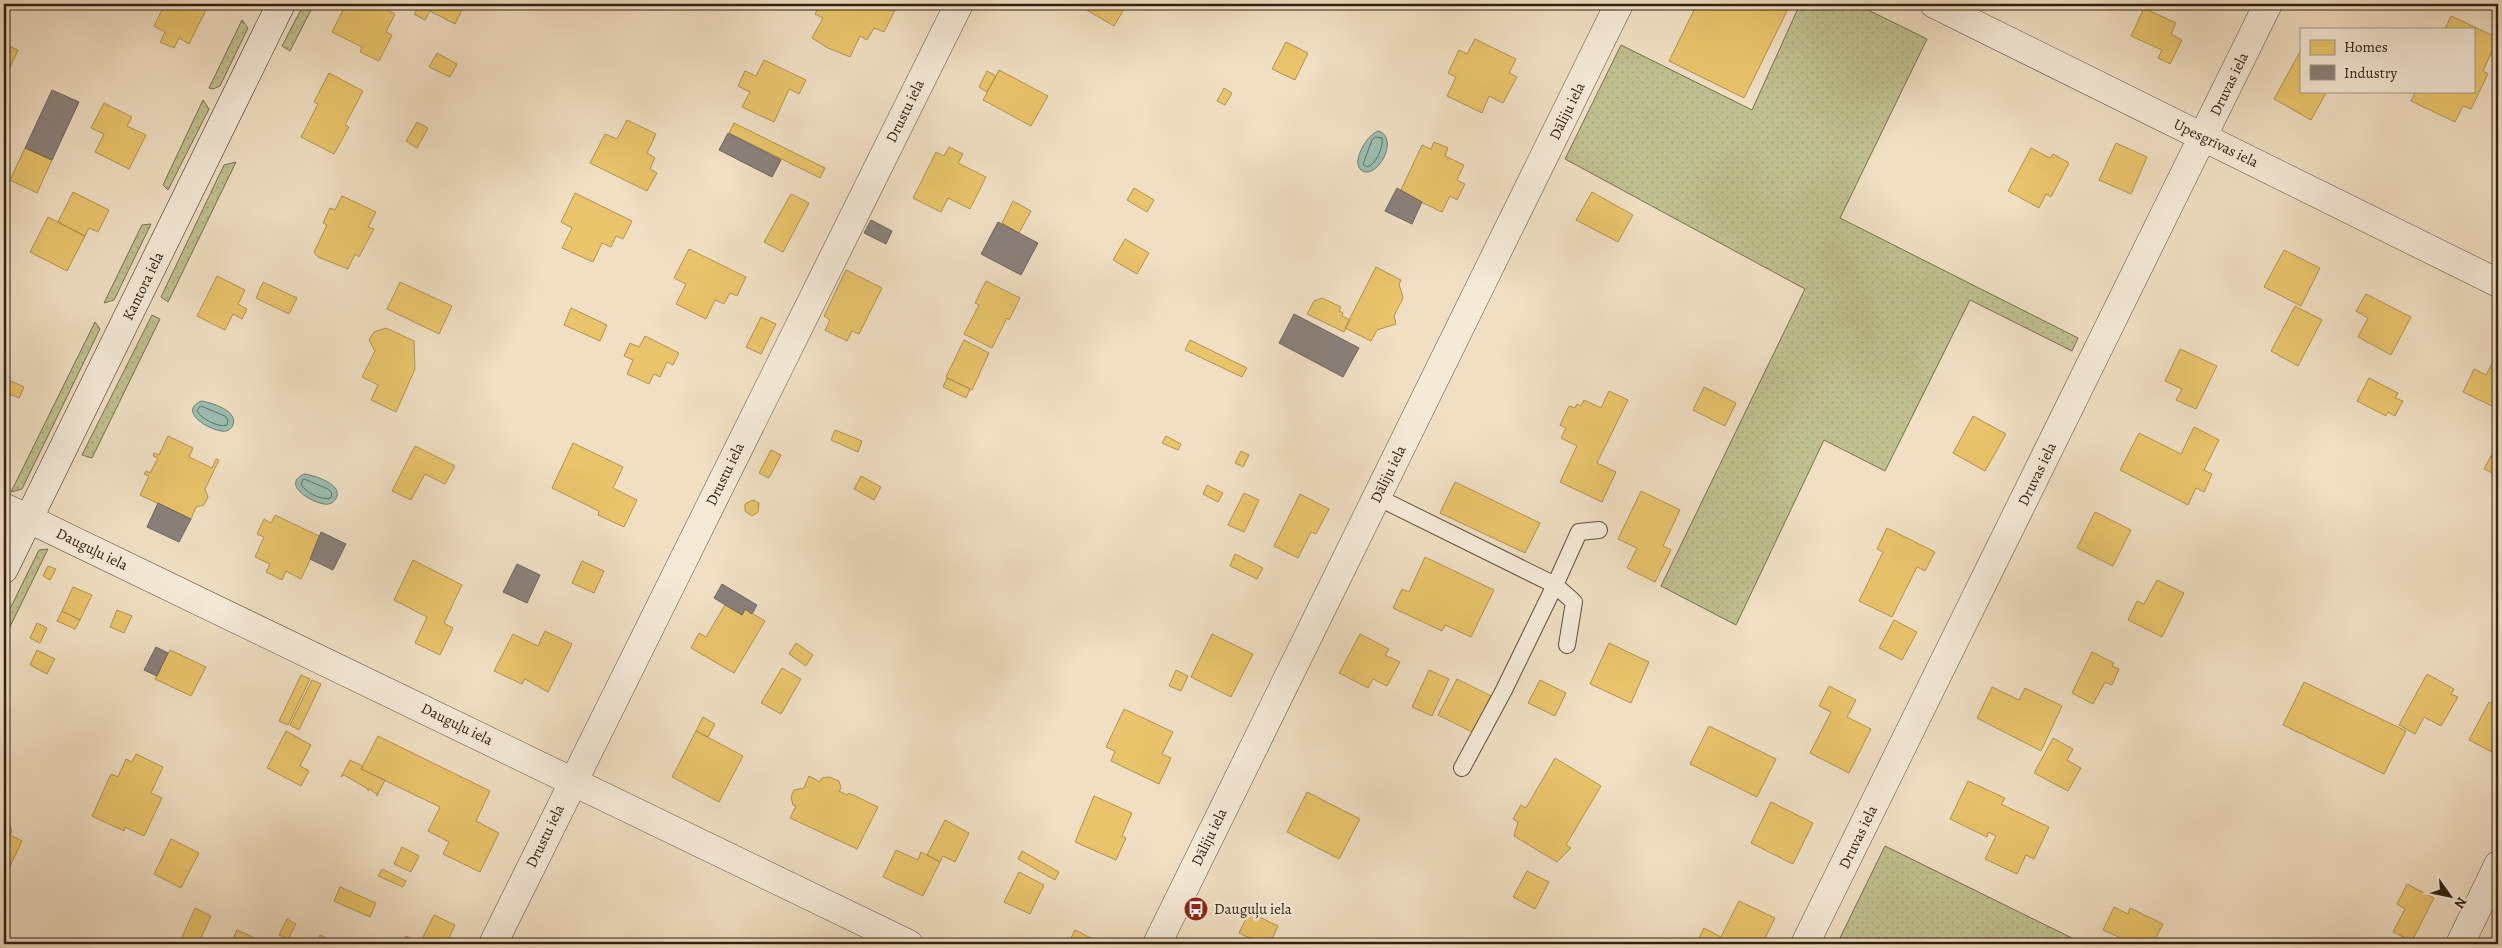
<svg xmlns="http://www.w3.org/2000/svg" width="2502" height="948" font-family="Alegreya,serif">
	<defs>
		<pattern id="green-dots" width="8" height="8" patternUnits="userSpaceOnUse" patternTransform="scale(1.25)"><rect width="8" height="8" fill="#c0c08f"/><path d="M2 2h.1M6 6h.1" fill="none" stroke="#a5a57a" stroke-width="1.8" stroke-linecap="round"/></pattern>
	</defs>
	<rect width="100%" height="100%" fill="#f0dfc3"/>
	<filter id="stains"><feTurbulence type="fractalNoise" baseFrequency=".004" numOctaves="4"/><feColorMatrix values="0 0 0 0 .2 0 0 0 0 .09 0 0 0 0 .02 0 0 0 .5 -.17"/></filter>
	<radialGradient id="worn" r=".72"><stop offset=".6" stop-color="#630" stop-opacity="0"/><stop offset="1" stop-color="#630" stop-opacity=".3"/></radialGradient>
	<!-- green -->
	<path fill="url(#green-dots)" stroke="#787052" d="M304,4H314L290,51L282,46Z
		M1800,4H1856L1927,39L1840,218L2078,338L2072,351L1970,300L1885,471L1824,440L1736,625L1661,586L1805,289L1565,159L1621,45L1752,110Z
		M242,20L248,28L220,86L213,89L209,88Z
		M203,100L209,109L168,190L163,185Z
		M236,162L168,302L161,297L224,165Z
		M151,224L114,300L104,303L142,225Z
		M152,315L160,319L92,458L82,455Z
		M95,322L100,329L22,489L11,492Z
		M48,549L4,639V621L39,550Z
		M1885,846L2084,944H1837Z"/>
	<!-- water -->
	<path fill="#9bbdb0" stroke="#707f72" d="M1379,131C1401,140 1374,184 1360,169C1352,160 1368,133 1379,131Z
		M201,401C209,402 228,408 232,416C237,424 230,433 221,431C208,429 178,412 201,401Z
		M304,474C313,475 331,481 336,489C340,497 333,506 324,504C311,502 281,485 304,474Z"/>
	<!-- homes -->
	<path fill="#e9c46a" stroke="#b19350" d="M162,4H209L189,44L179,38L174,48L160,42L165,32L154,26L162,10L160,9Z
		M346,4H381L379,6L395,14L386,32L392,35L379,61L360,52L362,47L332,32Z
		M414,4H465L455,24L430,11L425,20L414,14L419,6Z
		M820,4H893L897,6L884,32L874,28L867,40L860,36L850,57L828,48L812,38L823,18L815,14Z
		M1086,4H1127L1114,26L1083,8Z
		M1697,4H1772L1787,11L1744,98L1669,61Z
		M2144,8L2176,23L2171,34L2182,40L2170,64L2158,58L2162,50L2131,36Z
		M2451,16L2498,38L2483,71L2488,74L2471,109L2463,106L2455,122L2411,101L2416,91H2473V29H2445Z
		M1475,39L1516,59L1509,73L1517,77L1503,103L1489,96L1482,113L1447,96L1456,77L1448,73L1459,50L1467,54Z
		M1286,42L1308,53L1295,80L1272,69Z
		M4,44L18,50L7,74L4,73Z
		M2301,50V91H2327L2311,120L2274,99Z
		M437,53L457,64L450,77L429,67Z
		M764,60L806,80L799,94L789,89L774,122L742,107L750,92L738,86L745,71L756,76Z
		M999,70L1048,96L1031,126L983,100Z
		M987,71L996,76L987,92L979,87Z
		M329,73L363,91L345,125L349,127L334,154L301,137L318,104L314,102Z
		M1224,88L1232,93L1225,105L1217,101Z
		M104,103L132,117L127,126L146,135L129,169L95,152L104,134L91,128Z
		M627,120L656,134L647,153L655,158L650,169L657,173L647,191L590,163L605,134L617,139Z
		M417,122L428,128L417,148L406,141Z
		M734,123L825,168L820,178L729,133Z
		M1434,142L1448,148L1445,156L1464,165L1457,180L1465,184L1457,200L1450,196L1442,212L1400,192L1422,145L1431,149Z
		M2116,143L2147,157L2131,194L2099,180Z
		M949,147L963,154L958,163L986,177L970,209L948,198L941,212L913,198L936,152L944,156Z
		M25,148L52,160L37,193L10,180Z
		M2031,148L2050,158L2053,154L2069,163L2051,197L2046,194L2039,208L2008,191Z
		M1134,188L1154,200L1147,212L1127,200Z
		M73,192L109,210L98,232L89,228L85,236L58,222Z
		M1592,192L1633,215L1618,242L1576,220Z
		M575,193L632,221L623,239L616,236L611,247L602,243L593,262L562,248L572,228L561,222Z
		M791,194L809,203L783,252L764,242Z
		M342,196L376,212L368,227L374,229L359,257L355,254L348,269L318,257L314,252L327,225L323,223L330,208L335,210Z
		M1013,201L1031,211L1019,233L1002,223Z
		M48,217L85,236L67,271L30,252Z
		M1125,239L1149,253L1137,274L1113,260Z
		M689,249L746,277L737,296L730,293L724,304L715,300L706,319L676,304L686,284L674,278Z
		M2284,250L2320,268L2301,306L2264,287Z
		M1376,267L1401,280L1399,284L1403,298L1394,316L1396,324L1377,330L1371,341L1345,328Z
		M846,270L882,288L859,334L852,331L847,341L825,330L830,320L824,316Z
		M217,276L245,290L238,304L247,309L242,319L233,314L225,330L197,316Z
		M986,281L1020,298L1009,320L1007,318L992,348L964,334L979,305L975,303Z
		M263,282L297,298L289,314L256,298Z
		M400,282L452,306L439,334L387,309Z
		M2366,294L2411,317L2391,355L2358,337L2368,318L2356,311Z
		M1322,298L1341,307L1339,311L1343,313L1342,316L1350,320L1344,332L1307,314L1314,301Z
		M2295,306L2322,320L2298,366L2271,351Z
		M571,308L607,325L600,341L564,325Z
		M761,317L776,324L761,354L746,347Z
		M386,328L414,341L415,369L396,412L371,400L378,385L362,377L375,351L369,340L374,332Z
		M645,336L679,353L673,365L667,362L660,377L654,374L649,384L627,374L633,360L624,356L630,343L639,347Z
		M964,340L989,353L972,390L946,377Z
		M1190,340L1247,368L1242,377L1185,350Z
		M2180,349L2217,366L2196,409L2176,400L2182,389L2165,381Z
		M2495,358L2498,360V409L2463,392L2474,369L2486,375Z
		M947,378L970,389L966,398L943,387Z
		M2369,378L2398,393L2395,398L2403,401L2395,416L2388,412L2386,416L2357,401Z
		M9,380L24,387L19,398L4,392Z
		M1704,387L1736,403L1725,426L1693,410Z
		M1609,391L1628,400L1597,463L1616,472L1602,502L1560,482L1577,446L1561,438L1566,428L1560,425L1569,406L1575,408L1577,404L1581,406L1584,400L1601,408Z
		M1973,416L2006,434L1985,471L1953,453Z
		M2194,427L2219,440L2204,470L2212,474L2204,492L2196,488L2188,505L2120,470L2139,433L2181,454Z
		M835,430L862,441L858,452L831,440Z
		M168,436L193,448L189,457L212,468L216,459L219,460L205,489L208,497L204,505L196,507L191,519L140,495L149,476L144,474L146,471L150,473L158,458L153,456L154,453L159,455Z
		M1166,436L1181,444L1178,450L1162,443Z
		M573,443L623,467L613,488L637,500L624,527L598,515L599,511L552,488Z
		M2498,443V476L2484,469Z
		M415,446L455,466L445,484L425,474L411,500L392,491Z
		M771,450L781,455L769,478L759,473Z
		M1241,451L1249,455L1243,467L1235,463Z
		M861,476L881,487L874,500L854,489Z
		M1455,482L1540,523L1525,553L1440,513Z
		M1207,485L1223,493L1218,502L1203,494Z
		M1641,491L1680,510L1663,546L1671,550L1655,582L1627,568L1637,548L1618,539Z
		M1244,493L1259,500L1244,532L1228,525Z
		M1300,494L1329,509L1316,534L1311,532L1298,558L1274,546Z
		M753,500L759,503L758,512L752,516L745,511V504Z
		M2095,512L2131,530L2113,566L2077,548Z
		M275,515L321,537L301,579L286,571L282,580L266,572L270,564L255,557L264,537L257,534L264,519L271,523Z
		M1887,528L1935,552L1925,571L1917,567L1892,617L1859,601L1883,552L1877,549Z
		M1235,554L1263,568L1257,579L1230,566Z
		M1425,557L1494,590L1471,637L1445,625L1442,631L1393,608L1402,589L1409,592Z
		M413,560L462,585L444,623L453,628L440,655L415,643L427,617L394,600Z
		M582,561L604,571L594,593L572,583Z
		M48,566L56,569L50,580L43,576Z
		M2157,580L2184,593L2162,637L2128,620L2137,601L2144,604Z
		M73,587L92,595L80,620L62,611Z
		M725,605L742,615L745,609L765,621L734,673L691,648L699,633L706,637Z
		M117,610L132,616L124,633L110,627Z
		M62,611L80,620L75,629L57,621Z
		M1894,620L1917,632L1902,660L1879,648Z
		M37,623L47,628L40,643L30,638Z
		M545,631L572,644L548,692L525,679L522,684L494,671L513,634L538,646Z
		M1212,634L1253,654L1231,697L1191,677Z
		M1360,634L1389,649L1385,655L1400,662L1387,686L1373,679L1368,688L1339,673Z
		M796,643L813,655L806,666L789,654Z
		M1609,643L1649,662L1631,703L1590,684Z
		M37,650L55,659L47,674L30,665Z
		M170,650L206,667L191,696L155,679Z
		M2092,652L2114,663L2112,666L2119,669L2112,685L2105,682L2093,704L2072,693Z
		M782,668L801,679L781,714L761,703Z
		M1176,670L1188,676L1181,691L1169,686Z
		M1429,670L1449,679L1432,716L1412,707Z
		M2427,674L2454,689L2451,694L2458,697L2441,726L2424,717L2415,734L2399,725Z
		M301,675L310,679L288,725L279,721Z
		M1457,679L1491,696L1472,732L1438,715Z
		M312,680L321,684L299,730L290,725Z
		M1540,680L1566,693L1555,716L1528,703Z
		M2304,682L2406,731L2384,774L2283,725Z
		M1829,686L1856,700L1847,717L1871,729L1849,773L1810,753L1831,712L1819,706Z
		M1992,687L2019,700L2025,688L2062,706L2041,751L1977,718Z
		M2489,702L2498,707V755L2469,740Z
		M1124,709L1173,732L1162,754L1171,758L1159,784L1111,761L1115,751L1106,747Z
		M703,717L715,724L708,737L696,731Z
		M1709,726L1776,759L1757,797L1690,764Z
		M286,731L311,745L300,766L309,771L301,786L267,768Z
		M696,731L743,756L719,802L672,777Z
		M378,736L490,791L476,821L499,833L480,872L443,854L449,842L428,831L440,807L361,769Z
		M2053,738L2073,749L2067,760L2081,768L2068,791L2034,773Z
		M136,754L163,767L151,793L162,798L144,836L125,827L124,831L92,816L111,774L118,777L126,759L132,762Z
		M1555,758L1601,786L1566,845L1571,848L1557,862L1514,836L1518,822L1513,819L1521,805L1526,808Z
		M350,760L363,766L361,769L385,780L377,796V794L369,789L368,791V789L344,775L341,777Z
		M809,776L820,782L822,778L829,777L839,781L841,788L839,791L847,795L849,793L878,807L857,849L790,818L796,806L793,805L791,797L794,790L804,788Z
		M1968,781L2005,798L2001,804L2049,827L2034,859L2026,855L2017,874L1985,859L1996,836L1988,832L1987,837L1950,819Z
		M1307,792L1360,819L1339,859L1287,832Z
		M1094,796L1132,813L1122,836L1126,838L1116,860L1075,842Z
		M1771,802L1813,823L1793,864L1751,843Z
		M945,820L969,833L955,862L943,856L940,862L927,855Z
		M4,822L10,825L12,831L10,835L22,841L4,879Z
		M171,839L199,853L181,888L154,874Z
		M402,847L419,856L411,872L394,864Z
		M896,850L918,860L921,852L940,862L923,896L883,877Z
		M1022,851L1059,872L1055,880L1018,859Z
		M382,869L406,881L403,887L378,876Z
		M1527,871L1549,882L1535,909L1513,897Z
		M1019,872L1044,885L1030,914L1004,902Z
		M2407,884L2434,898L2412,941L2393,932L2405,909L2397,904Z
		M340,887L376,903L370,917L334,901Z
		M1739,901L1775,918L1762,944H1696L1704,928L1721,937Z
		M2114,907L2128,914L2130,908L2163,924L2153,944L2138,941L2137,944H2134L2103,930Z
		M195,908L211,916L198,944H179Z
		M1249,912L1278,926L1270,944H1252L1254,940L1239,933Z
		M434,915L455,925L446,944H402L406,936L420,943Z
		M287,919L296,924L288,939L279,935Z
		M237,930L268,944H231Z
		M1075,930L1103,944H1068Z
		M320,935L332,941L330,944H315Z"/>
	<!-- industry -->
	<path fill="#8a817c" stroke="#6f645d" d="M52,90L79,102L52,160L25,148Z
		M728,133L781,160L772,177L719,150Z
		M1397,188L1422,202L1412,224L1385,211Z
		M871,220L892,231L886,244L864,233Z
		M998,222L1038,243L1021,275L981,254Z
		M1294,314L1359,348L1343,377L1279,343Z
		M158,503L191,519L179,542L147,527Z
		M321,532L346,544L333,570L310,559Z
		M517,564L540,575L527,603L503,592Z
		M722,584L757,605L752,614L745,609L742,615L714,598Z
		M156,647L168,653L157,676L144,670Z"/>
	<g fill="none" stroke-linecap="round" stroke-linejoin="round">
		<!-- shore -->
		<path stroke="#656f62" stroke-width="1" d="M1376,137L1382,138C1384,146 1376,165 1367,167L1363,164L1372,140Z
			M201,406L225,416L228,420L227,425C219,428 201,419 197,411Z
			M304,479L328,489L332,493L331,498C322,501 304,492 301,484Z"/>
		<defs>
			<path id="service" d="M1377,497L1555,585L1504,690L1462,768
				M1567,645L1574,602L1555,585L1579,532L1599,530"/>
			<path id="minor" d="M4,507L909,944
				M493,944L959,4
				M1805,944L2268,4
				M2460,944L2498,865"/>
			<path id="tertiary" d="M1934,4L2498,283
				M1157,944L1619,4"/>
			<path id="secondary" d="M4,569L281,4"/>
		</defs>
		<!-- service casing -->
		<use href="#service" stroke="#5f5040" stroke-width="18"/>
		<!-- minor casing -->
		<use href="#minor" stroke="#5f5040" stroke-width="29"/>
		<!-- tertiary casing -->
		<use href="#tertiary" stroke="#5f5040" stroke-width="29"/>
		<!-- secondary casing -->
		<use href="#secondary" stroke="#2f2114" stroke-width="29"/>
		<!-- service -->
		<use href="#service" stroke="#f5ead8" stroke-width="16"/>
		<!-- minor -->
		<use href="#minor" stroke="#f5ead8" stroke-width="28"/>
		<!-- tertiary -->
		<use href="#tertiary" stroke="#f5ead8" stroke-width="28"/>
		<!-- secondary -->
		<use href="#secondary" stroke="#f5ead8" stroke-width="28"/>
	</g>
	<!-- icons -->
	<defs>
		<symbol id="bus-disc" viewBox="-11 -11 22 22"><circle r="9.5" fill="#8f2418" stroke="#f5ead8"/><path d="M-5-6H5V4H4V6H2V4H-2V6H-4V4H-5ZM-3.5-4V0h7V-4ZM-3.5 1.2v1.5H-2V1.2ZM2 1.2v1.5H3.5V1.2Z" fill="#fff"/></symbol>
	</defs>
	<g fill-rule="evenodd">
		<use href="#bus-disc" x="1182" y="895" width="28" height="28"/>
	</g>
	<g text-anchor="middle" stroke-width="5" stroke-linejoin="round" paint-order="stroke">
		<!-- street labels -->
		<g font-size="15" fill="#2f2114" stroke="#f5ead8">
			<text transform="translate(2229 84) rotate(-64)" y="5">Druvas iela</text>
			<text transform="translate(905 111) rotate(-64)" y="5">Drustu iela</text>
			<text transform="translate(1567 111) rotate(-64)" y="5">Dāliju iela</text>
			<text transform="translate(2216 143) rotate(26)" y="5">Upesgrīvas iela</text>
			<text transform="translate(143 286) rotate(-64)" y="5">Kantora iela</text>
			<text transform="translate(725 474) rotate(-64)" y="5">Drustu iela</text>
			<text transform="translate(1388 474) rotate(-64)" y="5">Dāliju iela</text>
			<text transform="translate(2037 474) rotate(-64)" y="5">Druvas iela</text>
			<text transform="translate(92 549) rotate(26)" y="5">Dauguļu iela</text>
			<text transform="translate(457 724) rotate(26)" y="5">Dauguļu iela</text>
			<text transform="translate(545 836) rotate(-64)" y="5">Drustu iela</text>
			<text transform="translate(1209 837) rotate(-64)" y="5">Dāliju iela</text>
			<text transform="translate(1858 837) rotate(-64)" y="5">Druvas iela</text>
		</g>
		<!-- poi labels -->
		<g font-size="15" fill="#2f2114" stroke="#f5ead8" text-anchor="start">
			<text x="1214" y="914">Dauguļu iela</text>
		</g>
	</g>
	<!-- margin -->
	<rect width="2502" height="948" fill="none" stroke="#f0dfc3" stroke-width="20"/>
	<rect x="5" y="5" width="2492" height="938" fill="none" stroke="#2f2114" stroke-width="2.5"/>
	<rect x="10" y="10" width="2482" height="928" fill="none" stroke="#2f2114"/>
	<!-- legend -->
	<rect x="2300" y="28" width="175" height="65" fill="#f5ead8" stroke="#a69a8a"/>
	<rect x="2310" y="40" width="25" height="15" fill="#e9c46a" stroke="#a69a8a"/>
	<text x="2344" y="52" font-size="15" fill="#2f2114">Homes</text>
	<rect x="2310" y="65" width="25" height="15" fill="#8a817c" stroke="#a69a8a"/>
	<text x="2344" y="78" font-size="15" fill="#2f2114">Industry</text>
	<!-- north arrow -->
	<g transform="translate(2450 896) rotate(123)" stroke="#f5ead8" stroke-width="4" paint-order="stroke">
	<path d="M0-4L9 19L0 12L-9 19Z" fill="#2f2114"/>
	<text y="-8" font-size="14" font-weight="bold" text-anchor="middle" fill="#2f2114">N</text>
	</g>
	<rect width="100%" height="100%" filter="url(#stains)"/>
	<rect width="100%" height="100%" fill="url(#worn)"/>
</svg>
